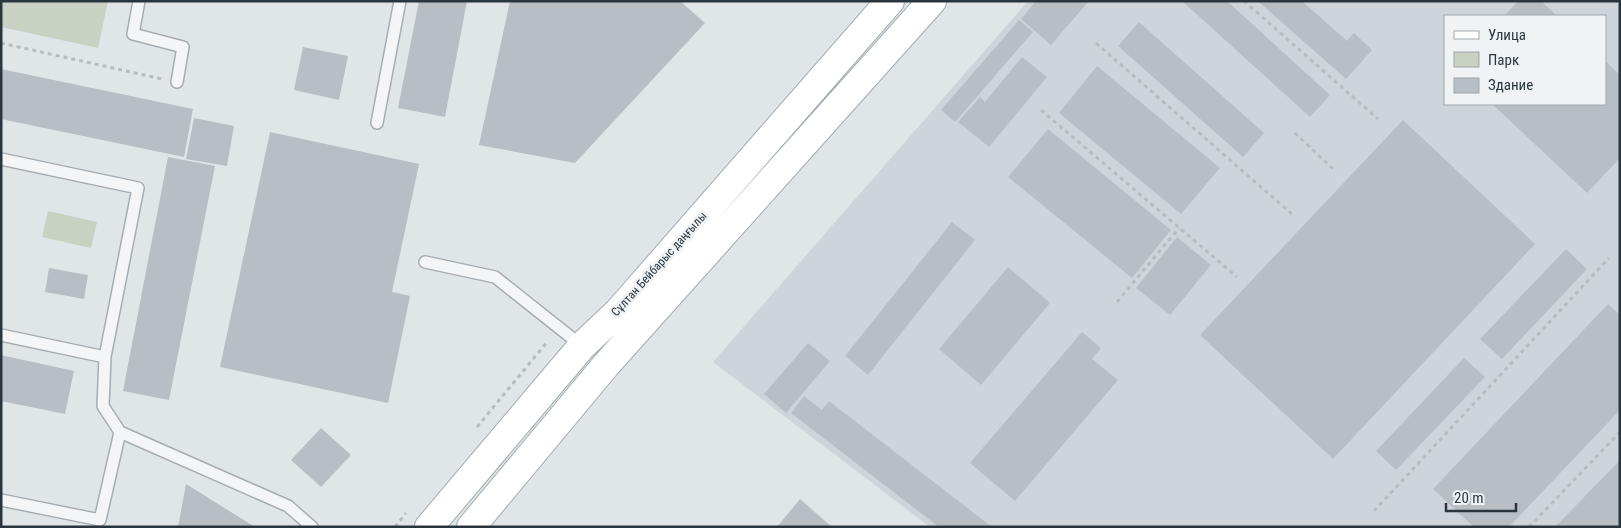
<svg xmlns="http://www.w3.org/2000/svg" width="1621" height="528" font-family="'Roboto Condensed',sans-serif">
	<rect width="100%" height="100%" fill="#e0e5e8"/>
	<!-- built -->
	<path fill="#ced5da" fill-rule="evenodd" d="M1028,1H1620V527H930L713,362ZM1445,16H1605V104H1445Z"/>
	<!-- green -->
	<path fill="#c9d1c2" d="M1,1H108L98,48L1,27Z
		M48,211L97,222L91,248L42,237Z"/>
	<!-- building -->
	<path fill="#b8bfc4" d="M419,1H467L445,117L398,108Z
		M510,1H680L705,23L575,163L479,145Z
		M1036,1H1089L1051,45L1021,19Z
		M1182,1H1227L1330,95L1310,117Z
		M1258,1H1302L1347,41L1354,33L1372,50L1346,79Z
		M1518,1H1541L1557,16H1504Z
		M1019,20L1033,32L955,122L941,110Z
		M1139,22L1264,133L1243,157L1118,46Z
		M303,47L348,56L339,100L294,90Z
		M1022,57L1047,77L989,147L958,122L980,97L985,102Z
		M1605,61L1620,75V158L1587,193L1492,104H1605Z
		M1097,66L1220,168L1181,214L1059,113Z
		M1,69L193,109L184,157L1,119Z
		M194,118L234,126L227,166L186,159Z
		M1403,120L1535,244L1333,459L1200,335Z
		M1048,129L1171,230L1132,278L1008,177Z
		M270,132L419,164L392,292L410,296L388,403L220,367Z
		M168,157L215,166L169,400L123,391Z
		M952,222L975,240L868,375L845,356Z
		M1177,237L1211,265L1170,315L1136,288Z
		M1566,249L1587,269L1502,359L1480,339Z
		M1008,267L1050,303L981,385L939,349Z
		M49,268L88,275L84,299L45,292Z
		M1608,304L1620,315V410L1509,527H1474L1433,489Z
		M1082,332L1101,348L1092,359L1118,380L1015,501L970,463Z
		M808,343L830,361L786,413L764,394Z
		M1,355L74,371L65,414L1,401Z
		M1464,358L1485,377L1396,470L1376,451Z
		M804,396L822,410L829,401L992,527H939L791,413Z
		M321,428L351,455L321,487L291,460Z
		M1620,460V527H1555Z
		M186,484L255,527H178Z
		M800,499L832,527H777Z"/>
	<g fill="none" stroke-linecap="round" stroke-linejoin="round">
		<defs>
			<path id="service" d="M139,1L133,34L183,47L177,82
				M377,123L400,1
				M1,159L138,188L105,357L103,406L120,432L288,506L312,527
				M425,262L495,277L582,346
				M1,335L105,357
				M1,500L100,520L120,432"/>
			<path id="primary" d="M429,527L582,346L618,312L890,1
				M471,527L606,365L932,1"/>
		</defs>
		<!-- service casing -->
		<use href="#service" stroke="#a6adb2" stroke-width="14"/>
		<!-- primary casing -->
		<use href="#primary" stroke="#a0acb3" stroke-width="30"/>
		<!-- path -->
		<path stroke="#b7bcc0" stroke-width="3" stroke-dasharray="4 4" stroke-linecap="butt" d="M1244,1L1378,119
			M1,43L162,79
			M1096,43L1293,215
			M1041,110L1237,277
			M1295,133L1333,169
			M1117,302L1179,228
			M477,427L548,341
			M1374,511L1609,258
			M395,527L406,513
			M1529,527L1620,432"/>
		<!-- service -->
		<use href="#service" stroke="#f3f5f7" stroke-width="11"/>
		<!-- primary -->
		<use href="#primary" stroke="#fff" stroke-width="28"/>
	</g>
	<g text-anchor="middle" stroke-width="5" stroke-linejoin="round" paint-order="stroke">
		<!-- street labels -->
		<g font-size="12" fill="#2a363e" stroke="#eff3f6">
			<text transform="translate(659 264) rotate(-48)" y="4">Сұлтан Бейбарыс даңғылы</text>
		</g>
	</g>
	<!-- border -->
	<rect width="1621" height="528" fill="none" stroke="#2a363e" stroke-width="5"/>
	<!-- legend -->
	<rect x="1444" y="15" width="162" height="90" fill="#eff3f6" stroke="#a0a7ac"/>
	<rect x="1454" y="31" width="25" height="8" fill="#ffffff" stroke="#a0a7ac"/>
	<text x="1488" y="40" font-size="15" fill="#2a363e">Улица</text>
	<rect x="1454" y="52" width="25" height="15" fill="#c9d1c2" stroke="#a0a7ac"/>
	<text x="1488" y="65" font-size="15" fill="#2a363e">Парк</text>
	<rect x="1454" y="78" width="25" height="15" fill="#b8bfc4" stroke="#a0a7ac"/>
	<text x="1488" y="90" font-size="15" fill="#2a363e">Здание</text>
	<!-- scale -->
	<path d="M1446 503v8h70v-8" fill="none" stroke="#2a363e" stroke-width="2.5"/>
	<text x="1454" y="503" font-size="15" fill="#2a363e" stroke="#eff3f6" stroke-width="4" paint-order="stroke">20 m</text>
</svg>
